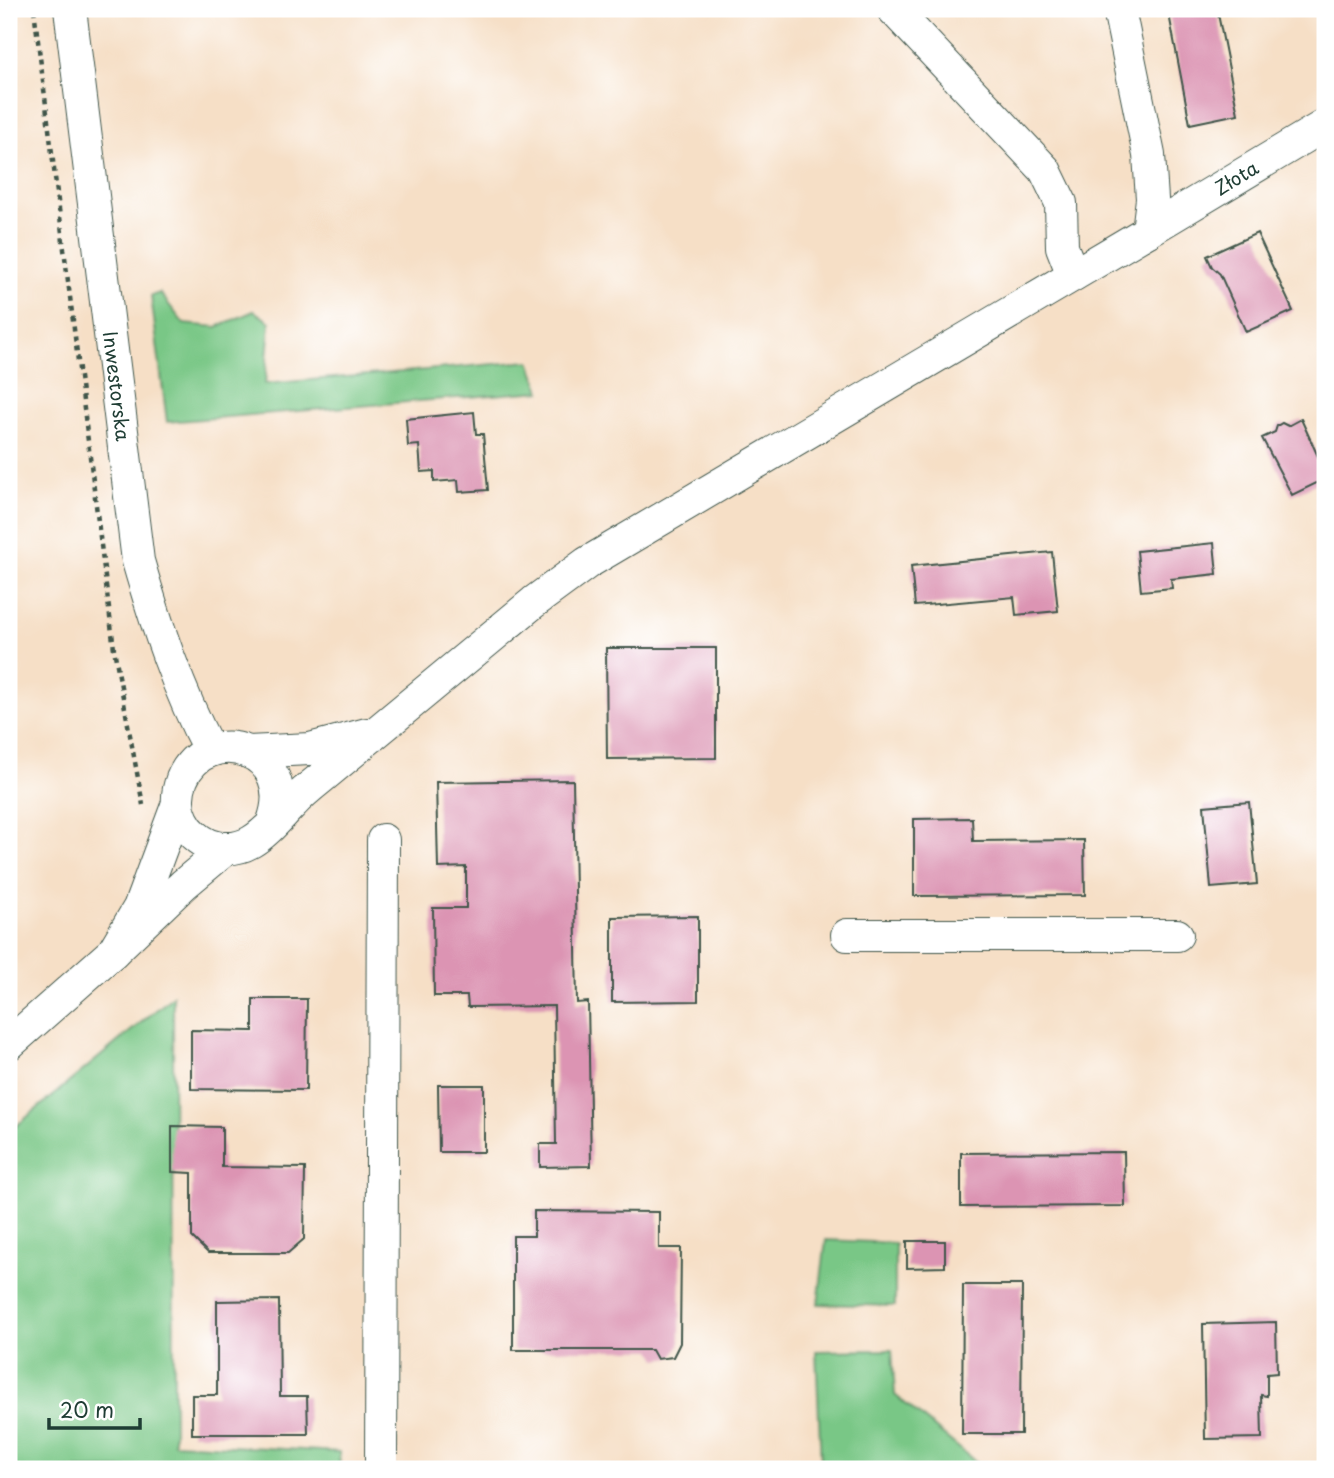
<svg xmlns="http://www.w3.org/2000/svg" width="1334" height="1478" font-family="'Playpen Sans',sans-serif">
	<rect width="100%" height="100%" fill="#fff"/>
	<filter id="ink" filterUnits="userSpaceOnUse"><feTurbulence type="fractalNoise" baseFrequency=".0143" numOctaves="2"/><feDisplacementMap in="SourceGraphic" scale="14" xChannelSelector="R" yChannelSelector="G"/><feConvolveMatrix kernelMatrix="1 2 1 2 8 2 1 2 1" color-interpolation-filters="sRGB"/></filter>
	<filter id="wash" filterUnits="userSpaceOnUse"><feTurbulence type="fractalNoise" baseFrequency=".00686" numOctaves="4" result="noise"/><feDisplacementMap in="SourceGraphic" scale="28" xChannelSelector="R" yChannelSelector="G"/><feGaussianBlur stdDeviation="1.57" result="paint"/><feColorMatrix in="noise" values="0 0 0 0 0 0 0 0 0 0 0 0 0 0 0 0 0 1.4 0 .05"/><feComposite in="paint" operator="in"/></filter>
	<g filter="url(#wash)">
		<rect width="100%" height="100%" fill="#f6dfc6"/>
		<!-- green -->
		<path fill="#79c786" stroke="#4c825d" stroke-width="2" d="M160,293L184,324L217,327L254,311L270,322L265,384L530,361L541,391L167,422L151,296Z
			M173,996L174,1443L339,1452L340,1467L303,1465L272,1469H9V1132Z
			M826,1240L895,1243V1306L818,1304Z
			M892,1350L895,1395L977,1463H983V1469H834L829,1463H821L816,1351Z"/>
		<g id="blocks">
			<!-- building -->
			<path fill="#dc94b3" d="M1168,9H1217L1238,114L1190,124Z
				M1257,233L1293,311L1246,332L1220,274L1212,267L1207,256Z
				M474,412L476,434H483L488,490L459,492L458,480L434,482V471L421,472L419,445L408,446L406,419Z
				M1301,419L1321,463L1319,464L1325,479L1292,495L1262,438L1275,432L1277,426L1282,423L1288,426Z
				M1214,543L1217,574L1171,579L1172,588L1141,591L1137,551Z
				M1052,552L1058,611L1016,615L1014,597L915,606L911,566Z
				M606,648H716V758L607,759Z
				M573,780L577,1003L588,1002L591,1166L540,1167V1144H556L554,1006L468,1007L467,996H434L433,908H466V867L438,868L436,782Z
				M1249,802L1257,884L1211,888L1204,806Z
				M972,818L973,841L1084,840L1085,895L914,896V819Z
				M9,857L15,891H9Z
				M698,916V1001L612,1002V917Z
				M253,999H307L306,1090L191,1089V1030L253,1031Z
				M438,1085H484V1152H439Z
				M172,1126L222,1127V1167L305,1168L304,1239L288,1253H208L192,1237V1173L172,1172Z
				M1124,1152L1125,1206L961,1207V1153Z
				M534,1211L659,1212V1248H681L680,1343L673,1357L657,1359L652,1350H513V1236H534Z
				M907,1241H945V1267L907,1268Z
				M963,1285H1022L1021,1434H962Z
				M279,1300L280,1396H307L308,1434H192V1395H217V1301Z
				M1276,1322L1277,1373L1267,1374V1396L1261,1395L1262,1438L1205,1439L1203,1324Z"/>
		</g>
	</g>
	<g filter="url(#ink)">
		<use href="#blocks" fill-opacity="0" stroke="#3f554a" stroke-width="2"/>
		<g fill="none" stroke-linecap="round" stroke-linejoin="round">
			<defs>
				<g id="minor">
					<path id="s1" d="M70,9L138,561C157,627 178,690 210,751"/>
					<path d="M893,9L1045,170L1061,203L1062,247L1073,275"/>
					<path id="s2" d="M1148,231L1325,125"/>
					<path d="M248,752L310,749L367,734"/>
					<path d="M178,803L139,908L113,952L184,884L227,848"/>
					<path d="M272,824C301,750 207,720 182,779C177,792 176,807 183,820C188,831 199,841 210,845C248,859 269,827 293,803C301,794 311,786 321,778L534,602L587,563L1148,231L1152,199L1149,155L1119,9"/>
					<path d="M847,935H1177"/>
					<path d="M9,1044L113,952"/>
					<path d="M381,1469L383,840"/>
				</g>
			</defs>
			<!-- minor casing -->
			<use href="#minor" stroke="#3f554a" stroke-width="34"/>
			<!-- path -->
			<path stroke="#3f554a" stroke-width="4.5" stroke-dasharray="5 5" stroke-linecap="butt" d="M34,9L114,649L143,805"/>
			<!-- minor -->
			<use href="#minor" stroke="#fff" stroke-width="32"/>
		</g>
	</g>
	<g text-anchor="middle" stroke-width="6" stroke-linejoin="round" paint-order="stroke">
		<!-- street labels -->
		<g font-size="19" fill="#1f3d34" stroke="#fff">
			<text dy="7" stroke="none"><textPath href="#s2" startOffset="103">Złota</textPath></text>
			<text dy="7" stroke="none"><textPath href="#s1" startOffset="380">Inwestorska</textPath></text>
		</g>
	</g>
	<!-- margin -->
	<rect width="1334" height="1478" fill="none" stroke="#fff" stroke-width="35"/>
	<!-- scale -->
	<path d="M49 1418v10h91v-10" fill="none" stroke="#1f3d34" stroke-width="3.5"/>
	<text x="60" y="1418" font-size="21" fill="#1f3d34" stroke="#ffffff" stroke-width="5" paint-order="stroke">20 m</text>
</svg>
